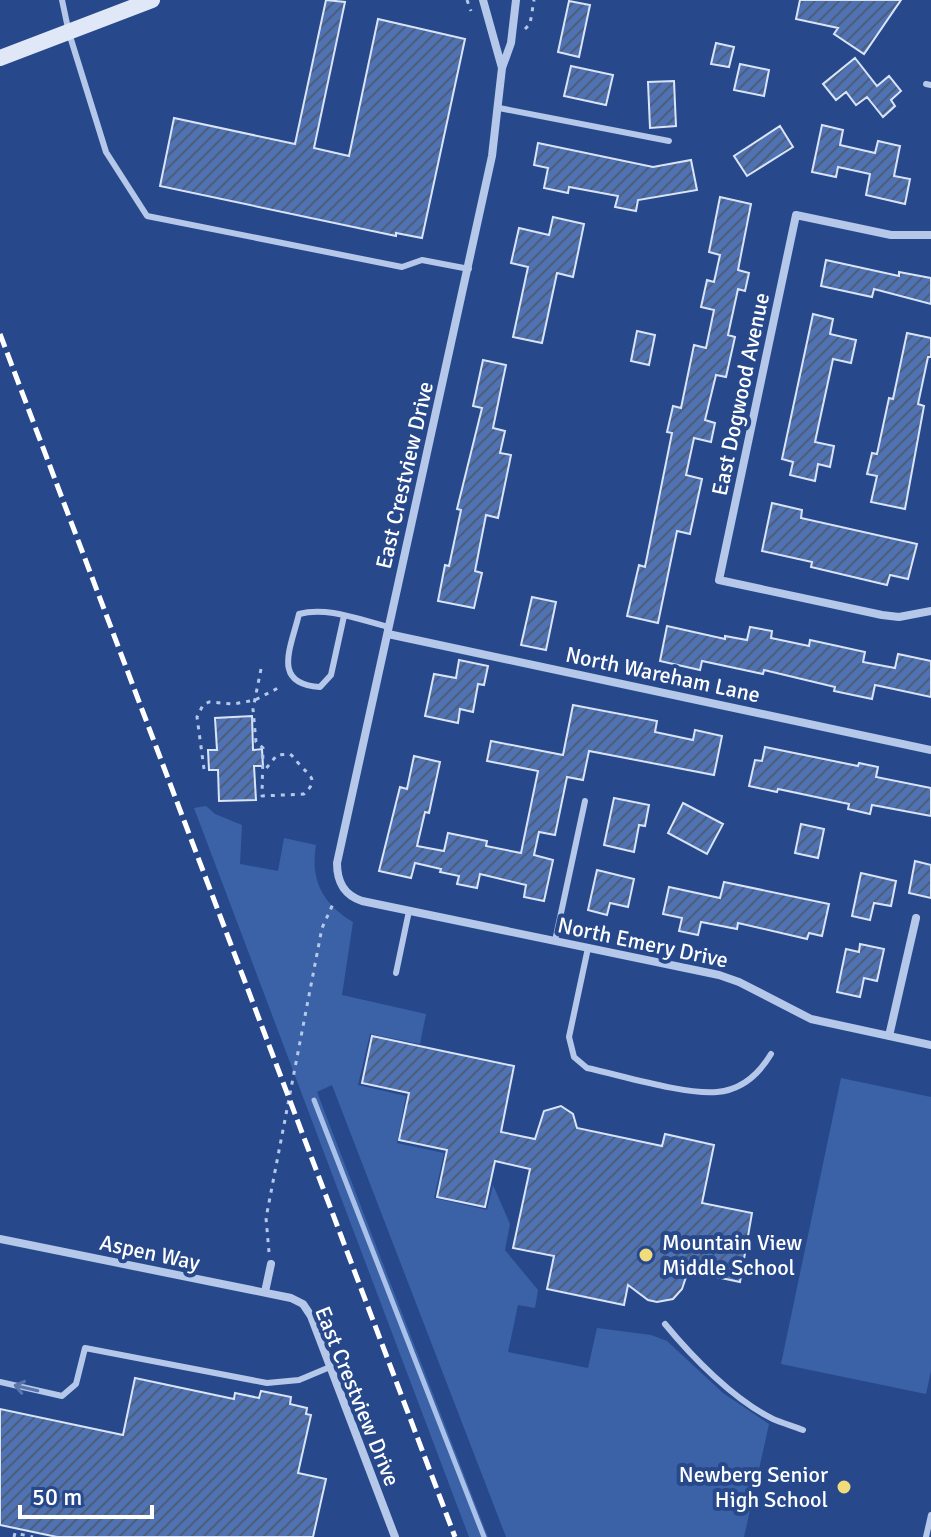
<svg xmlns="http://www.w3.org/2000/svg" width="931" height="1537" font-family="Signika,sans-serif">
	<defs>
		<pattern id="building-hatch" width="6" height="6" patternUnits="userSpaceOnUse" patternTransform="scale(2)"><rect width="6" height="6" fill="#4f72b2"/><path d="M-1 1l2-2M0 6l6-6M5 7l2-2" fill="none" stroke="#4d5d7a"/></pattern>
	</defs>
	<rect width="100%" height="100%" fill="#27498b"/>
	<!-- green -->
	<path fill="#3b62a7" d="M206,806L215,814L242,825L240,864L278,871L284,838L316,845C310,881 323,904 353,922L342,995L426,1014L420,1044L370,1034L358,1085L406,1096L397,1143L444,1153L434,1198L487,1210L493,1185L510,1224L505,1250L538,1290L535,1308L518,1305L508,1352L588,1368L597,1328L651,1335L667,1341L723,1393L769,1424L744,1537H506L332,1085L317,1092L488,1537H469L194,808Z
		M841,1078L931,1097V1371L926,1394L781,1364Z"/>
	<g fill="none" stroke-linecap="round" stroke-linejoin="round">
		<!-- stream -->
		<path stroke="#aac2ea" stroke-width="5" d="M314,1100L484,1537"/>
	</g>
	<!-- building -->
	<path fill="url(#building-hatch)" stroke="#d9e4f8" stroke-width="2" d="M326,0L345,2L314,148L349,156L378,19L465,39L422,238L396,233V236L160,186L174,118L295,144Z
		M800,0H901L864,54L834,34L838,28L796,19Z
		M569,1L590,5L579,57L558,52Z
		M716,43L734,47L729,67L711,64Z
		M855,58L877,86L889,76L901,91L891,100L895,106L883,117L867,97L856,105L846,92L836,100L823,84Z
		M740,64L769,70L764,96L734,90Z
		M571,66L613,75L606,105L564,96Z
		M674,81L676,126L650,128L648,82Z
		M822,125L843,130L840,145L875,153L878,141L900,146L894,176L910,179L905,204L866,195L870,174L838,167L836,177L812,172Z
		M780,126L793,147L747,176L734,156Z
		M538,143L653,167L691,160L697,190L638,200L636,211L615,207L618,196L569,187L568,193L544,188L548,168L534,165Z
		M720,197L751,204L738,270L749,273L745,291L738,289L728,335L735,337L726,377L716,375L705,420L715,423L711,442L694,438L686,475L702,479L690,534L677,531L658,623L627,616L639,565L645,567L672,433L667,432L673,406L681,408L694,345L706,348L714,310L701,307L707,280L714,282L720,255L709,252Z
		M553,217L584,224L573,277L557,273L542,343L513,337L528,267L511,263L519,228L549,235Z
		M826,260L899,276V272L931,278V304L874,289L872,297L821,286Z
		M813,314L833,319L830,334L856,340L851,363L833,359L815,442L834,446L830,467L818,464L815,481L790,475L793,462L782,459Z
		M637,331L655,335L649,365L631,361Z
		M907,333L931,338V357H928L918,404L924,406L905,509L871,502L877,476L867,474L872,453L877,454L889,398L893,399Z
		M483,360L506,365L493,428L505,431L500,453L511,455L498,518L486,515L475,571L482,573L474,608L438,601L445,565L449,566L461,510L457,509L482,408L473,406Z
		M772,503L802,510L801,518L917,544L908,579L890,575L887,585L811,567L812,562L762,551Z
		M532,597L556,602L546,650L521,645Z
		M667,626L725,639V636L747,640L750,627L772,631L771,638L809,646L810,640L865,652L863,662L895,668L898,654L931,661V697L875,685L872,699L834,691L835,687L764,670L763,674L702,661L700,670L660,661Z
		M459,660L488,666L484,685L478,684L473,712L460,709L458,723L425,716L434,674L456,678Z
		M573,705L657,721L655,732L693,740L695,730L722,736L714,775L589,751L583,780L567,777L555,835L539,832L534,855L553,860L544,901L524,897L526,885L480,874L477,888L457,884L459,876L440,872L441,869L415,863L411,878L379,871L400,787L407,789L414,756L440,762L429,813L425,812L417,846L444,851L448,833L487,841L486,846L521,853L538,771L487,761L491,741L563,755Z
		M252,716L253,750L262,749L263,766H254L256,800L219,801L218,770H209L208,750H217L215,718Z
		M765,747L858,766L859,763L878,767L876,777L931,788V816L872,805L870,814L848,809L849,804L778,789L777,792L749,786L755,760L762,761Z
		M614,798L649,805L645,826L639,825L634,852L604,845Z
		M683,803L723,824L707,854L668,833Z
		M801,824L824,829L818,858L795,853Z
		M915,861L931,865V898L909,893Z
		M597,870L634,879L628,907L610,903L607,915L588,910Z
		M861,873L896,881L891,906L874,903L870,920L852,916Z
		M724,882L829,904L822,936L809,933L807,939L738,923L737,929L701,922L698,935L679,931L682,918L663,914L669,887L720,898Z
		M860,944L884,949L877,981L864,978L860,997L837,992L846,949L859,952Z
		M372,1036L514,1066L501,1132L535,1139L544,1111L561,1106L573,1114L577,1128L662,1146L665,1134L714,1145L702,1203L752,1213L740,1282L688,1271L682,1289L673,1299L657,1302L648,1300L628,1285L624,1305L547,1289L554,1256L513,1248L530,1169L495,1161L485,1207L437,1197L447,1150L399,1140L409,1093L362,1083Z
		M135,1378L234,1399L235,1393L259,1398L261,1391L291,1397L290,1404L307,1408L306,1414L311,1415L298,1473L326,1479L313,1537H57L0,1525V1409L123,1435Z"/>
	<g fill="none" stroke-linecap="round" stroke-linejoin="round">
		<!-- path -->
		<path stroke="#b5c8ea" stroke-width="3" stroke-dasharray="4 6" stroke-linecap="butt" d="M467,0L471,11
			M525,29L530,24L534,0
			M261,669L253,709L256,742L263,748L262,796L304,794C320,779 309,776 300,765C296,761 294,757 290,754L277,755L264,771
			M204,769L197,717L203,705L209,702L233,704L255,700L280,687
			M269,1252L266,1218L322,928L333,904
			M14,1537L15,1533L33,1537"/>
		<!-- service -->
		<path stroke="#b5c8ea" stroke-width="6" d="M62,0L69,33L106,152L147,216L402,267L422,260L469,269
			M926,84L931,85
			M499,108L669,141
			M344,616L331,675L320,687C271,684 291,648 299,614C327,606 360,620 389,627
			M555,941L585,801
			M588,948L569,1037L574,1057L587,1068C620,1075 685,1095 717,1092C741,1090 759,1074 771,1054
			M396,973L409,911
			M665,1324C692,1357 734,1400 773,1419C782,1423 793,1426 803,1430
			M0,1382L62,1396L76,1384L85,1348L267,1383L299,1380L330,1367
			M926,1537L931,1515"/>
		<!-- minor -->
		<path stroke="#b5c8ea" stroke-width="8" d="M483,0L502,68
			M516,0L511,43L502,68L492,156L337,863C337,882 344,895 362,901L719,975L739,982L811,1019L931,1045
			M931,235H891L796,215L719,580L882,615L899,617L931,611
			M388,634L931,750
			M889,1036L916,918
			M0,1239L291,1298L303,1304L311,1316L395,1537
			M265,1292L271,1264"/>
		<!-- secondary -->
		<path stroke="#e0e8f8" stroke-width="16" d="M0,58L152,0"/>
		<!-- rail -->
		<path stroke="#fff" stroke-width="5" stroke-dasharray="14 6" stroke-linecap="butt" d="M0,334L455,1537"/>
	</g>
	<!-- one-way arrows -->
	<defs><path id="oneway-shaft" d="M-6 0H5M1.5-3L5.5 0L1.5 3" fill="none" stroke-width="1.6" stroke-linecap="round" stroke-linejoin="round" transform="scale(2)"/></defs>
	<use stroke="#5975ac" href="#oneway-shaft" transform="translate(26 1388) rotate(-167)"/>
	<!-- markers -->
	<g fill="#f2db7b" stroke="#27498b" stroke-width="3">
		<circle cx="646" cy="1255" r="8"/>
		<circle cx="844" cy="1487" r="8"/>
	</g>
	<g text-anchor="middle" stroke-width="8" stroke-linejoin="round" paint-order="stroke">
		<!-- street labels -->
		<g font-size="22" fill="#fff" stroke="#27498b">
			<text transform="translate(740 394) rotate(-78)" y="8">East Dogwood Avenue</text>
			<text transform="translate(404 475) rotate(-77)" y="8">East Crestview Drive</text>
			<text transform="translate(663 674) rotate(12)" y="8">North Wareham Lane</text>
			<text transform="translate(643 942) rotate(12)" y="8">North Emery Drive</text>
			<text transform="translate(150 1252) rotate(12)" y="8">Aspen Way</text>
			<text transform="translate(358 1396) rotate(68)" y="8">East Crestview Drive</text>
		</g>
		<!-- poi labels -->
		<g font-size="22" fill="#fff" stroke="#27498b" text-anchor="start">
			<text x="662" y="1250">Mountain View<tspan x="662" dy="25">Middle School</tspan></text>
			<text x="828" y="1482" text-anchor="end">Newberg Senior<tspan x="828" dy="25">High School</tspan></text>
		</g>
	</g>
	<!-- scale -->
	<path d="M20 1505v12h132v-12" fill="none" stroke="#ffffff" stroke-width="4"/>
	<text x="32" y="1505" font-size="24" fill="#ffffff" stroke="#27498b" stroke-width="6" paint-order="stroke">50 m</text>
</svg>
